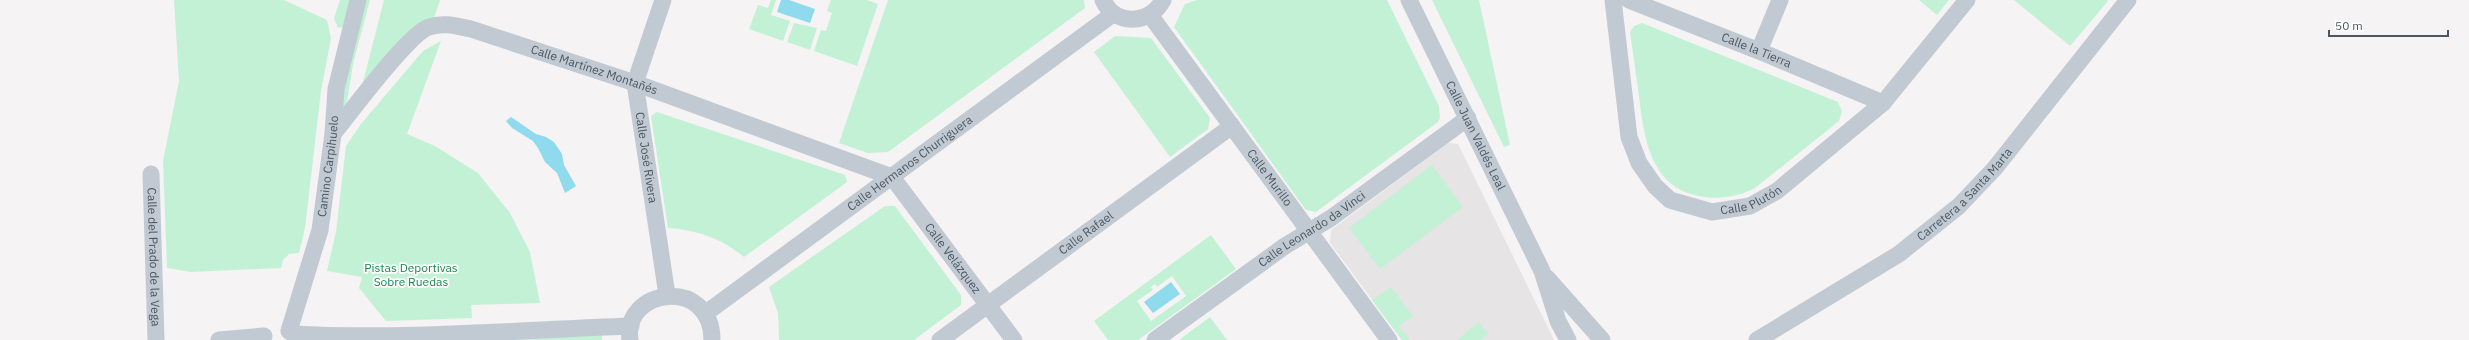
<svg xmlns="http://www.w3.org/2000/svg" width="2469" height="340" font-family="'IBM Plex Sans',sans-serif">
	<rect width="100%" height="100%" fill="#f5f3f3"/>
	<!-- education -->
	<path fill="#e6e4e5" d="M1448,143L1458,144L1554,340H1402L1330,243L1331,230Z"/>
	<!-- green -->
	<path fill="#c3f1d5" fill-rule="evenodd" d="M174,0H284L327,20L331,38L321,91L305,228L299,253L289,254L283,260L281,268L191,272L167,268L163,161L179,81Z
		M340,0H351L344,27L338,28L334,18Z
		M365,0H370L353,64L346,108L341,111L342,91Z
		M384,0H440L434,18C402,27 383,61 362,86Z
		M771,0H776L771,15L790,21L783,41L749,29L758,5L768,8Z
		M831,0H867L878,4L857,66L814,51L821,30L826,31L832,13L827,11Z
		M888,0H1084L1085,8L888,152L868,153L839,143Z
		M1197,0H1387L1439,106L1440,118L1438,122L1316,212L1306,210L1174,27L1185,4Z
		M1432,0H1479L1510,145L1504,147Z
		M1919,0H1949L1937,15Z
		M2014,0H2107L2108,1L2070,46Z
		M794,23L817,28L810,50L787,42Z
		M1642,23L1838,102L1842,111L1839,121L1755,188C1737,197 1718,200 1699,196C1650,187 1644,137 1639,96C1636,74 1633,53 1630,32L1634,26Z
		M1115,36L1151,38L1210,118L1208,129L1170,157L1094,52Z
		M441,41L407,134L435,146L478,173L510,213L530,252L540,303L471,305L472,318L386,321L359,288L362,277L327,271L336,232L346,146L361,124L423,51Z
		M657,112L845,175L847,182L744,257C721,238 697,230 668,228L651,116Z
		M1432,165L1463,207L1380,269L1349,228Z
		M885,206H895L961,295V305L914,340H779L778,313L769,287Z
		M1211,235L1236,269L1138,340H1108L1094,321ZM1172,276L1186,296L1151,321L1137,301L1153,290L1151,287L1155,284L1157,287Z
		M1391,287L1413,316L1399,326L1410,340H1402L1372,300Z
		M1210,317L1227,340H1179Z
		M1479,322L1488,334L1480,340H1457Z
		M602,334V340H476Z"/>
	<!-- water -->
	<path fill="#90daee" d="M781,0H789L815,9L810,23L777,12Z
		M511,117L536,134L546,137L554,142L562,154L564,165L576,186L565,193L557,173L545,162L538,148L533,141L512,128L506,121Z
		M1171,282L1180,294L1153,313L1144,302Z"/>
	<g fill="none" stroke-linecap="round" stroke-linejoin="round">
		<!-- street -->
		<g stroke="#c1cad2" stroke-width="17">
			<path id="s1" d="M663,0L635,83L667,295"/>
			<path d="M1103,0C1115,27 1151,24 1163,0"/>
			<path id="s2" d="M1409,0L1542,271L1558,321L1568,340"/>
			<path id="s3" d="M1613,0L1629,137L1639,163L1655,186L1670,200L1712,212L1750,206L1777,191L1883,103L1967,0"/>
			<path id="s4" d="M1629,0L1759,51L1883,103"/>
			<path id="s5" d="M1150,15L1389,340"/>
			<path d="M1759,51L1780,0"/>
			<path id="s6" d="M333,134C351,112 408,34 429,27C443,22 457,26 471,29L635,83L892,177L1014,340"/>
			<path id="s7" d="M151,174L156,340"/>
			<path d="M1547,278L1602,340"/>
			<path id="s8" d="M706,313L1113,14"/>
			<path id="s9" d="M289,331L320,230L333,134L336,89L358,0"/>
			<path d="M293,334C403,340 520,330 631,326"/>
			<path d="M219,340L264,336"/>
			<path d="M630,340C622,288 712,276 712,340"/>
			<path id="s10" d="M940,340L1232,126"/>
			<path id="s11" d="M1155,340L1285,246L1331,218L1468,118"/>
			<path id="s12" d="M1757,340L1899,254L1959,206L1995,168L2128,0"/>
		</g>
	</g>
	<g text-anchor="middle" stroke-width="3.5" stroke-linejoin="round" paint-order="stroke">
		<!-- street labels -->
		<g font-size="12" fill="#4a5661" stroke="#fff">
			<text dy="4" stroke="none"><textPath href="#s4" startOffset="137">Calle la Tierra</textPath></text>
			<text dy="4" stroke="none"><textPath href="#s6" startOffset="317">Calle Martínez Montañés</textPath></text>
			<text dy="4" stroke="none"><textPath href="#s2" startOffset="151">Calle Juan Valdés Leal</textPath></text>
			<text dy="4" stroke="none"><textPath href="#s1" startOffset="163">Calle José Rivera</textPath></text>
			<text dy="4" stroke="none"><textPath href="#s8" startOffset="253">Calle Hermanos Churriguera</textPath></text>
			<text dy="4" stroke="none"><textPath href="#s9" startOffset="170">Camino Carpihuelo</textPath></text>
			<text dy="4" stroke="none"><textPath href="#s5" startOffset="202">Calle Murillo</textPath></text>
			<text dy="4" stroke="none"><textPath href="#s12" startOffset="255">Carretera a Santa Marta</textPath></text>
			<text dy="4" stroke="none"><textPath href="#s3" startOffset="299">Calle Plutón</textPath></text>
			<text dy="4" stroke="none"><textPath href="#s11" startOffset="192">Calle Leonardo da Vinci</textPath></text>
			<text dy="4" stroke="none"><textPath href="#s10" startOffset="181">Calle Rafael</textPath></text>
			<text dy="4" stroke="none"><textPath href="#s7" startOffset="83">Calle del Prado de la Vega</textPath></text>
			<text dy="4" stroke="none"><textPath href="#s6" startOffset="735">Calle Velázquez</textPath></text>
		</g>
		<!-- park labels -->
		<g font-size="12" fill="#17864f" stroke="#fff">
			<text x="411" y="272">Pistas Deportivas<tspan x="411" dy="14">Sobre Ruedas</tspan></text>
		</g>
	</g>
	<!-- scale -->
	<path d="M2329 30v6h119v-6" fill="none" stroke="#4a5661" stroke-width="2"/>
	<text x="2335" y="30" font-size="12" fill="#4a5661" stroke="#ffffff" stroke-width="3" paint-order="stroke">50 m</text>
</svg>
